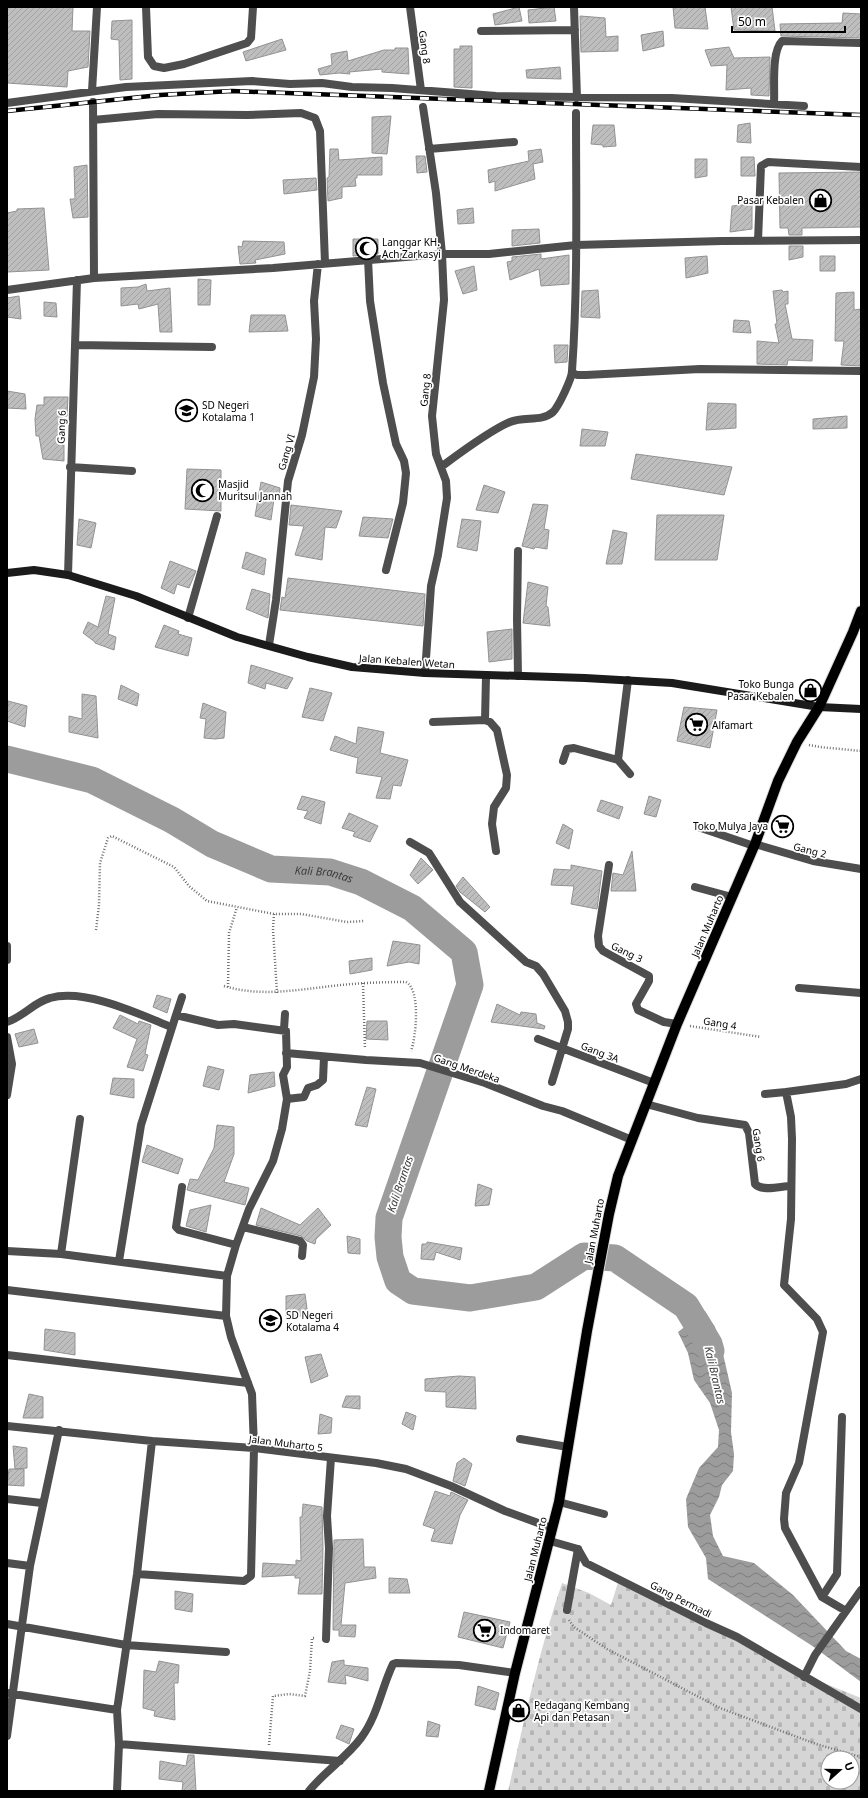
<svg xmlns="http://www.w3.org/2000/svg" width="868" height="1798" font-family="'Noto Sans',sans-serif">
	<defs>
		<pattern id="cemetery-stones" width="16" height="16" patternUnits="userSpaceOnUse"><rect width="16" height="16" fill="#d5d5d5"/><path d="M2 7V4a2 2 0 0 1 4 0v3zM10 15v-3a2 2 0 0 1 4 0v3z" fill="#b5b5b5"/></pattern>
		<pattern id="water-waves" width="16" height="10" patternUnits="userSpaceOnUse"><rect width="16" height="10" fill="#9c9c9c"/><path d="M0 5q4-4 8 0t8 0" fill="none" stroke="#7d7d7d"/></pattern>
		<pattern id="building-hatch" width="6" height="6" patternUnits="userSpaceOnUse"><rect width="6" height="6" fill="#bebebe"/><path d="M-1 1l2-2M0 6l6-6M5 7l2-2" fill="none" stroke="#a2a2a2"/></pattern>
	</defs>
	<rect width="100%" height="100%" fill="#fff"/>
	<!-- cemetery -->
	<path fill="url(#cemetery-stones)" fill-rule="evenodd" d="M620,1576L779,1665L861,1698V1791H508C524,1721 539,1651 562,1583L589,1593L611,1605ZM828,1758H852V1782H828Z"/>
	<!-- water -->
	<path fill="url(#water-waves)" d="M705,1311L715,1327L721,1345L732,1393L731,1432L734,1454L733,1471L722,1485L719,1497L710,1515L713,1536L723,1556L754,1563L793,1595L846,1651L861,1659V1682L814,1647L708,1579L706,1558L688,1527L686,1499L699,1468L718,1447L719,1430L710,1403L694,1380L688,1353L678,1332Z"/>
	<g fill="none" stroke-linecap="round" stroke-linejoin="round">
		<!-- river -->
		<path stroke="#9c9c9c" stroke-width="27" id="s1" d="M7,759L92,780L172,820L212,844L271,869L330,872L361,882L412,908L464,952L470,985L389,1218L388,1237L390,1257L398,1281L413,1291L470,1298L536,1287L584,1256L615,1258L686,1306L709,1344L711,1351"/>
	</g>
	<!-- building -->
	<path fill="url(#building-hatch)" stroke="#929292" d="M7,7H73L72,31H90L88,67L68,71L67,87L7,83Z
		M519,7L522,21L495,25L493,14Z
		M554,7L556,21L529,23L528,10Z
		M673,7H705L708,29L675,28Z
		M731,7H772L775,31L734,30Z
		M843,13L861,14V38L781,36L780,24L842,23Z
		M580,16L605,18L606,37L618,36V51L581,52Z
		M132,20V79L120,80L119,40L111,39L112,21Z
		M663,31L664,46L643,51L641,35Z
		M282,39L286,50L246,61L243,52Z
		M460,46H472V88L454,87V49H460Z
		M729,47L734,58L770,57L769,96L751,95V88L726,90L727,65L711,66L705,50Z
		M395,48H408L409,74L382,72V69L349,72L350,74L339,73L320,75L318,69L332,65L331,54L347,51L348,61L384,50H395Z
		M560,67L561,79L527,78L526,70Z
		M391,116L387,154L372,153V117Z
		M750,123L751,143L737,142L738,125Z
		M593,125H614L616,146L603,147V145L591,144Z
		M330,149H338L339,160L382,157V175H357V178H355L356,186L342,187V198L328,201L327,178L329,177Z
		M541,149L543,162L533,164L535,179L495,191V181L489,183L488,170L529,161L528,151Z
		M416,156H425L427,172L417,173Z
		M741,157H754L755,176H741Z
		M695,159H707V176L695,178Z
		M87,165L88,217L73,218L70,199H75L74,167Z
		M861,172V227L802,228V235H789L788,228H780L779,173Z
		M316,178L317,190L284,194L283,180Z
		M752,204V229L730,232L732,206Z
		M44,208L49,270L7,272V213L17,211V209Z
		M473,208L474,223L458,224L457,210Z
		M539,229L540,243L512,246V230Z
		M353,239H378V254L353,256Z
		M243,241L284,242L285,254L255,260L256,263L240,264L238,246L242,247Z
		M789,246H803V257L789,260Z
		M541,254V259L569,255V284L541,286L539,269L510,280L507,262L512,261V257Z
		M707,256L708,273L686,278L685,258Z
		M820,256H835V271H820Z
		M474,266L477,290L463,294L455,271Z
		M198,279L211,280L210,305H198Z
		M146,284L147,291L170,288L172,332H160L158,304L139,309L138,304L121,306V288L138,287Z
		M598,290L600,318L581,317L582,291Z
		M782,290L783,292L788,291V304H785L792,339L813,340L812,361L788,360L787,365L757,364V341L779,343L775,324H777L773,291Z
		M854,292V310L861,309V366L841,365L844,341H835L836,293Z
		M19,296L21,319L7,317V298Z
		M44,302L56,303L57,317L44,316Z
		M251,315H285L288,331L249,332Z
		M734,320L749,321L751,333L733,332Z
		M554,345H568L567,362L555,363Z
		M7,391L25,394L26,409L7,408Z
		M44,397H68L67,416L61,417L62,445H64V461L43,459L39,436H36L35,419L37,405H44Z
		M708,403L736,404V428L706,430Z
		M847,416V428L813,429V419Z
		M582,429L608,432L605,446H580Z
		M636,454L732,467L724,495L631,479Z
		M187,469L221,470V511L185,509Z
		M261,482L280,488L279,499H274L271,520L255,516Z
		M484,485L505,492L498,513L476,510Z
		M533,504L548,505L544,529L549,530L547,549L535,547L534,549L522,546Z
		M291,505L342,511L336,528L325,527L322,560L295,555L304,526L289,525Z
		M657,515H724L717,560H655Z
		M363,517L393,519L388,538L359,536Z
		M79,519L96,523L91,548L77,545Z
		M462,519L481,521L477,551L457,547Z
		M613,530L627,533L622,564H606Z
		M246,552L266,559L264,575L242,568Z
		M170,561L196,571L189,588L177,584L174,594L161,588Z
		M288,578L425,594L423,626L280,610L282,597L285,598Z
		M528,582L548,587L546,606L548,607L550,626L523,623Z
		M252,589L270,594L268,618L246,609Z
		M106,596L115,598L108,634L116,637L114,650L95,643V642L83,633L88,622L98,627Z
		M164,625L179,631L178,634L192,638L188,656L155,647Z
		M512,629V659L489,662L487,632Z
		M251,665L268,670L293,678L287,689L266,683L265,689L248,683Z
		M121,685L139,694L137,706L118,699Z
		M310,688L332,693L323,721L302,717Z
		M82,694L96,696L98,738L69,732V716L82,719Z
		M8,701L27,706L25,727L7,721Z
		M203,703L226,712L224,738L215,739L204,738L206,719L200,718Z
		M684,707L717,710L710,748L677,741Z
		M358,727L384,732L380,753L408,760L401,786L393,785L390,799L376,798L382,777L356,773L358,758L330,750L335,736L356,744Z
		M302,796L325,802L321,824L304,818L308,811L297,809Z
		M649,796L661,800L656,817L644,814Z
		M601,800L623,807L619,819L597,811Z
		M349,813L378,826L370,842L353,836L355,832L342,828Z
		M563,824L573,830L569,849L556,843Z
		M632,851L636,891H611L613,873L623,875Z
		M421,858L433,870L418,884L410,875Z
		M571,865L602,871L597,909L571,904L574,886L551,885L554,869L571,870Z
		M463,877L490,907L485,912L460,892L456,886Z
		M393,941L420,945L419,964L409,962L387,966Z
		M372,958V970L350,974L349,961Z
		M157,995L171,999L167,1013L153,1007Z
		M497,1004L520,1015L521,1012L536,1014L537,1023L545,1026L544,1029L491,1022Z
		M120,1015L138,1024L139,1021L151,1025L145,1054L148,1055L143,1071L127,1067L137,1039L113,1028Z
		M367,1021H387L388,1040L366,1039Z
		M34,1029L38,1043L19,1047L15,1034Z
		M208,1066L224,1070L219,1090L203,1086Z
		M274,1072L275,1086L248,1093L250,1075Z
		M113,1078L134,1079V1098L110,1094Z
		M367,1087L376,1089L367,1127L355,1125Z
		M217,1125L234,1127V1154L224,1182L249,1188L245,1205L187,1190L190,1179L198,1180L214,1148Z
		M147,1145L183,1159L178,1174L142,1162Z
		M478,1184L492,1189L489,1205L475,1206Z
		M211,1205L206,1232L186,1226L190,1210Z
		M261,1208L300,1225L318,1208L331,1225L316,1239L315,1244L307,1241L301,1236L256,1225Z
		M347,1236L360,1239V1254L348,1253Z
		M427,1242L462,1248L460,1260L436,1252L434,1260L421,1259L422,1244H427Z
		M305,1294L308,1316H286V1296Z
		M45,1329L75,1333V1355L44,1350Z
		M321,1354L328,1376L311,1383L305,1357Z
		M459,1376L475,1377L476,1409L446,1407V1392L425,1391V1379Z
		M29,1394L43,1397V1418H23Z
		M346,1396H360V1409L342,1407Z
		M406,1412L416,1416L413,1430L402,1424Z
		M320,1414L332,1418L331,1433L318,1434Z
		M13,1446L27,1448V1468L15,1469Z
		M464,1458L472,1464L465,1486L453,1481L457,1463Z
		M9,1469H24V1486L7,1485Z
		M435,1491L450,1496L451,1492L468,1500L460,1515L452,1544L431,1541L435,1529L423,1525Z
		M303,1504L322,1507L323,1548L322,1594H298L300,1578H295V1575L262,1577L263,1563L296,1565V1560L301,1561L300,1517H302Z
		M363,1539L364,1567H375L376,1578L345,1583L341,1625H356L355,1637L339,1636V1630H333L334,1540Z
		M389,1578L407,1579L410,1593H389Z
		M175,1591L193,1594L192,1612L175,1609Z
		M464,1612L510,1622L503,1648L458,1637Z
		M344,1660V1665L368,1668V1681L345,1675L346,1684L328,1682L332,1662Z
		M159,1661L179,1665L178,1683H174L175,1720L154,1716L155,1711L143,1708L144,1670L156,1672Z
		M478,1686L499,1693L495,1710L475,1705Z
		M428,1721L440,1725L438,1737L426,1736Z
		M341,1725L354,1729L349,1744L336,1738Z
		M188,1755H194L196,1791H182L183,1782L159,1779L160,1761L186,1766Z"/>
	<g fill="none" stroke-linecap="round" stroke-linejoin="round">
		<defs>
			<path id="primary" d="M489,1791L515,1673L559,1502L587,1331L609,1214L618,1176L677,1024L755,844L778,781L797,742L819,707L853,632L861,611"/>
		</defs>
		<!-- primary casing -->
		<use href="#primary" stroke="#dbdbdb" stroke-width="12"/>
		<!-- path -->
		<path stroke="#707070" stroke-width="2.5" stroke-dasharray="1 2" stroke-linecap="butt" d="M809,745L820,747L861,751
			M274,914L273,929L277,993
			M96,930L99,905L100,863L108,838L112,836L174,867L189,886L207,901L274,914H301L347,922L364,921
			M363,983L365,1049
			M224,986C260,997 296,990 332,986C356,983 381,982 406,982C421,990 416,1037 411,1051
			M228,987L229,933L237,907
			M690,1026L761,1037
			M569,1620L574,1627L607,1649L720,1708L816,1744L861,1757
			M269,1745L273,1696L289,1694L305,1696L310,1671L312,1638H315"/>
		<!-- service -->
		<path stroke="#4e4e4e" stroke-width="8" d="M368,259L370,301L383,383L396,444L404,461L406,473L403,503L386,570
			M559,1502L604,1514
			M567,1610L578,1549"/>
		<!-- minor -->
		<path stroke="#4e4e4e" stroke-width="8" d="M146,7L148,57L154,66L164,68L184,64L247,43L251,38L253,7
			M410,7L421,90
			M574,7L577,98
			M481,31L575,30
			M92,91L97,7
			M93,102L94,278
			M7,103L126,87L252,81L290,84L322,83L352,87L392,88L496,96L672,98L804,106
			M774,104C775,88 771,52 782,41L861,43
			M423,107L436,193L442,254L444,300L432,416L436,454L446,481L447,498L438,555L431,586L425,673
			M93,120L158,114L247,115L301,113L315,118L320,131L325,263
			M429,149L514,142
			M758,241L761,166L768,162L861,167
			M7,290L94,278L273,268L442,254H489L576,245L722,241L861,240
			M75,345L212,347
			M573,373L577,375H586L700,369L861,371
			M70,467L132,471
			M441,467C460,453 489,431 510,422C524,416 542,422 553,412C559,406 572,378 572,371C578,285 576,199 576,113
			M68,575L77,280
			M188,618L217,516
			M269,645L276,600L288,481L302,435L314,377L316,339L314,301L318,264
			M518,676L517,619L518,551
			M485,720L490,722L497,730L507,775L506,788L494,807L492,824L496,851
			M433,722L485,720L486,676
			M618,760L630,774
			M563,761L567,749L574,748L618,760L628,680
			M701,828L754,846
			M410,842L429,853L460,902L526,962L536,966L543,974L565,1011L568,1022V1029L552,1082
			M755,844L813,861L861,869
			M609,865L598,936L599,946L603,951L649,976V981L636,1004L638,1010L664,1022L677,1024
			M695,887L732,897
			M7,946V960
			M799,988L861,993
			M176,1015L182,997
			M7,1022C23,1017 34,1002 50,998C85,988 139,1014 171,1027
			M284,1029L285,1014
			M7,1037L12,1064L7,1095
			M538,1039L654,1083
			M286,1053L366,1060L420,1063L485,1083L543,1106L562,1111L632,1140
			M786,1092L846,1084L861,1079
			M765,1094L786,1092L791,1117L792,1139L791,1219L784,1285L817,1319L823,1332L799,1463L786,1493L784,1519L785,1528L822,1597L846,1611
			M287,1099L304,1097L308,1088L317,1085L323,1080L324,1057
			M646,1104L698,1118L745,1125L749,1133L755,1184C762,1192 781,1186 791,1186
			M182,1187L176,1227L179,1230L236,1245L227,1276
			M243,1227L300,1241L303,1245L302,1256
			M7,1251L61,1254L227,1276L226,1316L231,1337L252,1394L254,1448L251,1576L244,1581L137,1574
			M61,1254L80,1119
			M119,1261L141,1125L176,1015L218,1025L234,1024L286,1031L287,1067L283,1075L287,1099L282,1129L273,1161L249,1209L236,1245
			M7,1290L226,1316
			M7,1355L248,1383
			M7,1426L152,1441L254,1448L376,1463L406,1469L451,1486L505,1511L552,1528
			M520,1439L568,1447
			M7,1499L42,1503
			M550,1541L578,1549L586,1563L706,1623L737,1637L861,1709
			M7,1563L30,1566
			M822,1597L837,1574L842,1417
			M7,1624L126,1645L226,1652
			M326,1639L329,1548L327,1516L331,1458
			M804,1677L815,1655L861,1590
			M7,1693L117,1710
			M7,1736L30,1566L59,1430
			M119,1744L340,1761
			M117,1791L119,1744L117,1710L137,1574L152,1441
			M309,1791C324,1772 346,1758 361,1738C378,1715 381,1689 393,1664L396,1663L459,1665L515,1673"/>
		<!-- secondary -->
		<path stroke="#1b1b1b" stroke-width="8" d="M7,573L34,570L68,575L136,596L237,637L308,657L352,667L425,673L585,678L672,683L819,707L861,709"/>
		<!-- primary -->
		<use href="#primary" stroke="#000" stroke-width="10"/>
		<defs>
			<path id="rail" d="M7,111L160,95L232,91L861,115"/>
		</defs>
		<!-- rail casing -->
		<use href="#rail" stroke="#000" stroke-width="4.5"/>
		<!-- rail -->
		<use href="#rail" stroke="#fff" stroke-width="3" stroke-dasharray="9" stroke-linecap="butt"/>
	</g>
	<!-- icons -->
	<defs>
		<symbol id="shop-ring" viewBox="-11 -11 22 22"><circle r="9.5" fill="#fff" stroke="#000" stroke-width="1.5"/><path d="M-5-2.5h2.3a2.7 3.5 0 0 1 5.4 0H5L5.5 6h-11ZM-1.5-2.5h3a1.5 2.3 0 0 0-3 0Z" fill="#000"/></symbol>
		<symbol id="mosque-ring" viewBox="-11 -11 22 22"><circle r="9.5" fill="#fff" stroke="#000" stroke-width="1.5"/><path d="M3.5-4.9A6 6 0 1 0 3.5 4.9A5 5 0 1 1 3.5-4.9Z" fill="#000"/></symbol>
		<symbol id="school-ring" viewBox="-11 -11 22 22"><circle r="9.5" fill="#fff" stroke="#000" stroke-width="1.5"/><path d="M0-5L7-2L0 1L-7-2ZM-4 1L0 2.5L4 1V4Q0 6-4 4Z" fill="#000"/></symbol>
		<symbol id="supermarket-ring" viewBox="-11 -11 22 22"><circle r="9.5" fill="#fff" stroke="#000" stroke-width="1.5"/><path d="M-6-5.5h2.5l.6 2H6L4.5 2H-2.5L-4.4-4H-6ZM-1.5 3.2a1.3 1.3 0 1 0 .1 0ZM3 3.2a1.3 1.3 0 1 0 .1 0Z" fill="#000"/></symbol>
	</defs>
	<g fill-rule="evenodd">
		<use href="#shop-ring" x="808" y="188" width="25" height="25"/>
		<use href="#mosque-ring" x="354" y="236" width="25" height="25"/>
		<use href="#school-ring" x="174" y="398" width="25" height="25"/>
		<use href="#mosque-ring" x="190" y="478" width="25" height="25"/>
		<use href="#shop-ring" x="798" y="678" width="25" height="25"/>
		<use href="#supermarket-ring" x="684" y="712" width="25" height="25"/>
		<use href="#supermarket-ring" x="770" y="814" width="25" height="25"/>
		<use href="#school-ring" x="258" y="1308" width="25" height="25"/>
		<use href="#supermarket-ring" x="472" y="1618" width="25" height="25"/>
		<use href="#shop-ring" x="506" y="1698" width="25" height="25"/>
	</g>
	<g text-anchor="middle" stroke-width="3.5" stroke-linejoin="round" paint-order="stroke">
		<!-- street labels -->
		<g font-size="10" fill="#000" stroke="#fff">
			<text transform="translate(425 47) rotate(82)" y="4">Gang 8</text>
			<text transform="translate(425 390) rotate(-84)" y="4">Gang 8</text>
			<text transform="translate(61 427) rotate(-88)" y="4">Gang 6</text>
			<text transform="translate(286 452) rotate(-74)" y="4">Gang VI</text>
			<text transform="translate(407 661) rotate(4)" y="4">Jalan Kebalen Wetan</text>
			<text transform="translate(810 850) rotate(14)" y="4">Gang 2</text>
			<text transform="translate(707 926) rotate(-67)" y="4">Jalan Muharto</text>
			<text transform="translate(627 952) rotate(26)" y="4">Gang 3</text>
			<text transform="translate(720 1023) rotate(9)" y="4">Gang 4</text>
			<text transform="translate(600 1052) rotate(21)" y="4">Gang 3A</text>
			<text transform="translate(467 1068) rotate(19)" y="4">Gang Merdeka</text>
			<text transform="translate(759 1145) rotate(81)" y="4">Gang 6</text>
			<text transform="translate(594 1231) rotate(-79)" y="4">Jalan Muharto</text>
			<text transform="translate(286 1443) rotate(7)" y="4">Jalan Muharto 5</text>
			<text transform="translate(535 1549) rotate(-76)" y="4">Jalan Muharto</text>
			<text transform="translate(681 1599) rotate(27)" y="4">Gang Permadi</text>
		</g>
		<!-- poi labels -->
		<g font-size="10" fill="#000" stroke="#fff" text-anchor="start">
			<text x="804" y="204" text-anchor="end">Pasar Kebalen</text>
			<text x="382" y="246">Langgar KH.<tspan x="382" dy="12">Ach Zarkasyi</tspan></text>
			<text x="202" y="409">SD Negeri<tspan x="202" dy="12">Kotalama 1</tspan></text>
			<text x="218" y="488">Masjid<tspan x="218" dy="12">Muritsul Jannah</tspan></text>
			<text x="794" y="688" text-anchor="end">Toko Bunga<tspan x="794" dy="12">Pasar Kebalen</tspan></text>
			<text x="712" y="729">Alfamart</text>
			<text x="768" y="830" text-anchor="end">Toko Mulya Jaya</text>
			<text x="286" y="1319">SD Negeri<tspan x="286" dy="12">Kotalama 4</tspan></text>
			<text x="500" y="1634">Indomaret</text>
			<text x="534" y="1709">Pedagang Kembang<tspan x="534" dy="12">Api dan Petasan</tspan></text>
		</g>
		<!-- water labels -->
		<g font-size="11" font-style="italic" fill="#3d3d3d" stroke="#fff">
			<text dy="4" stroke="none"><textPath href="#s1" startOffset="341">Kali Brantas</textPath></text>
			<text transform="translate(400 1184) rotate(-71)" y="4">Kali Brantas</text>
			<text transform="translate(715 1375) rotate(77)" y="4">Kali Brantas</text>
		</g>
	</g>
	<!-- border -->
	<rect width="868" height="1798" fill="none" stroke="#000000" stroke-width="16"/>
	<!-- north arrow -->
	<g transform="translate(840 1770) rotate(69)"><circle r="19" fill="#ffffff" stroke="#999999"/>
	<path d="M0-3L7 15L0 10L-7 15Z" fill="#000000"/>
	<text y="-6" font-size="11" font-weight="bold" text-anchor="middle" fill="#000000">U</text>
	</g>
	<!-- scale -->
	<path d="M732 26v6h113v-6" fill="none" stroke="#000000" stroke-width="2"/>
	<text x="738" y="26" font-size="12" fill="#000000" stroke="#ffffff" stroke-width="3" paint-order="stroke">50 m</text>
</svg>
